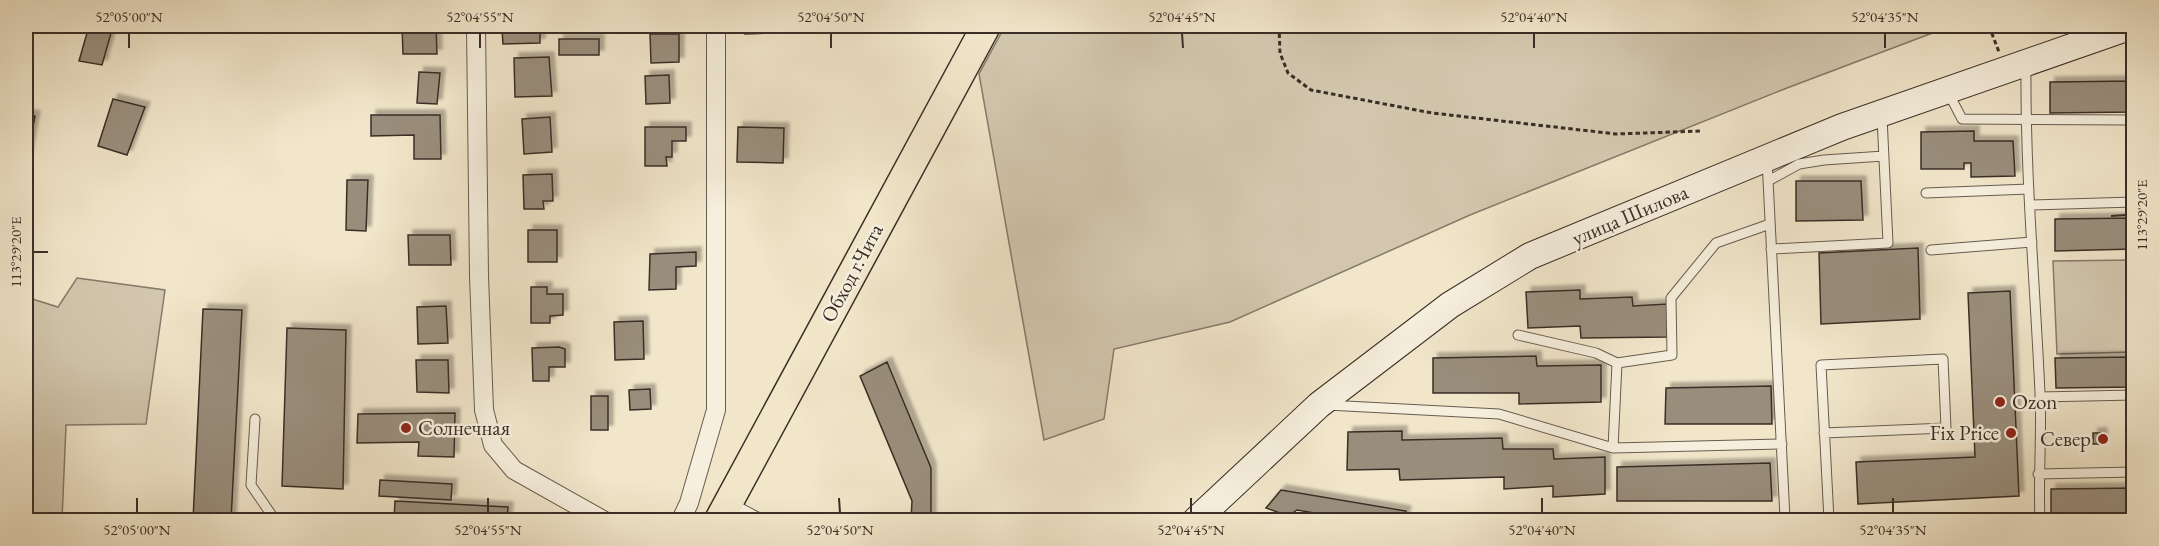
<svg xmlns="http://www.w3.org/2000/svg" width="2159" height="546" font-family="'EB Garamond',serif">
	<defs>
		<filter id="shadow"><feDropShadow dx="5" dy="-5" stdDeviation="1.5" flood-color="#0004"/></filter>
	</defs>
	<rect width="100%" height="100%" fill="#f1e6ca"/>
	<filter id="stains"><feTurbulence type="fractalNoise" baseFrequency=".00333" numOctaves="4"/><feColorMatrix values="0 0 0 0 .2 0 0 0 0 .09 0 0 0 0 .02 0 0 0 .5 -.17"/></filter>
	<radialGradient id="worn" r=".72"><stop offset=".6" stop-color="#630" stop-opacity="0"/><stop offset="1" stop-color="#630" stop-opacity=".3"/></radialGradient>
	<!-- green -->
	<path fill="#d2c7ae" stroke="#867a6a" stroke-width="1.5" d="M1005,26H1951L1787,88L1470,215L1230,322L1114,349L1104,419L1044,440L979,74Z
		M2133,260V352L2057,354L2053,261Z
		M77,278L165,290L146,424L66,425L62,520H26V297L58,307Z"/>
	<!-- building -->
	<path fill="#998e7b" stroke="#3a2e26" stroke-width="1.5" filter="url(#shadow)" d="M89,26H113L102,65L79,61Z
		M402,26H436L437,54H403Z
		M518,26H547L548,28H540V43L503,44L502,29H518Z
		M745,26H768V33L745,34Z
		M650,34H679V62L651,63Z
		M559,39H599V55H559Z
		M549,57L552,96L515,97L514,58Z
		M419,72L440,73L437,104L417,103Z
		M669,75L670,103L646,104L645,76Z
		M2134,81V112L2050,113V82Z
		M113,99L145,107L127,155L98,146Z
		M26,114L35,116L26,163Z
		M371,115H440L441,159H414V135L371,136Z
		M550,117L552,152L524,154L522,119Z
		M645,127H686V141H672V157H666L667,166H645Z
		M738,127L784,128L783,163L737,162Z
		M1974,131V141H2013L2015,176L1971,177V163H1964V169H1921V132Z
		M552,174L553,201H543L544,209H524L523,175Z
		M347,180H368L366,231L346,230Z
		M1796,181H1861L1863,220L1796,221Z
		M2134,218V249L2055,251V219Z
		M528,230H557V262H528Z
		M408,235H450L451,265H409Z
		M1918,248L1920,319L1821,324L1819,253Z
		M696,252V266L676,267V289L649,290L650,254Z
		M531,287H547V294H563V315L550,316V323H531Z
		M1580,290V299L1632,297L1633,306L1667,304V337L1581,338L1580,326L1528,328L1526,292Z
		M2010,291L2019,496L1858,504L1856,462L1975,457L1968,293Z
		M446,306L448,343L418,344L417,307Z
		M203,309L242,310L231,520H193Z
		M643,321L644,359L615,360L614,322Z
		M287,328L346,330L343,489L282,486Z
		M559,347L565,349V367H549V381H533L532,348Z
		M1536,356L1537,366L1601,365V402L1519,404V393H1433V358Z
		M2134,357V387L2056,388L2055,358Z
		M416,360H448L449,393L417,392Z
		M887,362L931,468V520H911L912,501L860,376Z
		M1771,386L1772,424H1665L1666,388Z
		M650,389L651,409L630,410L629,390Z
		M591,396H608V430H591Z
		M455,413L454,457L418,456L419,442L357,443L358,414Z
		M1402,431V440L1502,438L1503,449H1553L1554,459L1605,457V494L1553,497V486L1504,489V477L1400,480L1399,469L1347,470L1348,432Z
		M2093,433H2102V444H2093Z
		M1770,463L1772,501H1617V467Z
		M380,480L452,484L451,500L379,496Z
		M2134,488V515L2051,516V489Z
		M1281,490L1406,511L1404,520H1355L1297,510L1288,516L1266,508Z
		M395,501L508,507L507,520H394Z"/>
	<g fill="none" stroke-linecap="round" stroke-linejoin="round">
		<defs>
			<path id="service" d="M2026,64C2025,174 2035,283 2040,393C2042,435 2038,478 2040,520
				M1948,92L1962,119L2134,120
				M1767,160L1785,518
				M1768,181L1799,164L1824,160L1884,156
				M1926,193L2029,189
				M2030,205L2134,202
				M1771,249L1888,243L1882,117
				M1931,250L2032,242
				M1518,335L1596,353L1617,363
				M2040,397L2134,395
				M1327,405L1499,414L1613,448L1782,444
				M255,419L251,485L275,520
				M1824,433L1946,428L1943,359L1821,365L1829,520
				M1613,448L1617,363L1672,355L1671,298L1716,243L1770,224
				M2038,474L2134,472
				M731,503L763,520"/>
			<path id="minor" d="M476,26L479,276L484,410L493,445L514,470L603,520
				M681,520L689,503L716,410V26"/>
			<path id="secondary" d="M1196,520L1319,405L1450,305L1530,256L1842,127L2132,26"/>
			<path id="trunk" d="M719,520L986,26"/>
		</defs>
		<!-- service casing -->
		<use href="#service" stroke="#685c4f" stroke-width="11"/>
		<!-- minor casing -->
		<use href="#minor" stroke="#685c4f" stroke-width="20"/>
		<!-- secondary casing -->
		<use href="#secondary" stroke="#3a2e26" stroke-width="28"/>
		<!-- trunk casing -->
		<use href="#trunk" stroke="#3a2e26" stroke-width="31"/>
		<!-- path -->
		<path stroke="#3a2e26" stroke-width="3" stroke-dasharray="4.5 3" stroke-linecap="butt" d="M1279,26L1280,53L1288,73L1311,90L1432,113L1616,134L1702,131
			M1989,26L1999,52"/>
		<!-- service -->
		<use href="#service" stroke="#f6efdd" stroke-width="9"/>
		<!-- minor -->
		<use href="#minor" stroke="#f6efdd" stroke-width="18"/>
		<!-- secondary -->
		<use href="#secondary" stroke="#f6efdd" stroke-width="26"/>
		<!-- trunk -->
		<use href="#trunk" stroke="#f1e6ca" stroke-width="28"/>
	</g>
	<!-- ticks -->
	<path fill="none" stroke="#3a2e26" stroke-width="2" d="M129,33V48M480,33V48M831,33V48M1182,33L1183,48M1534,33V48M1885,33V48M2111,216L2126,215M33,252H48M137,498V513M488,498V513M839,498L840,513M1191,498V513M1542,498V513M1893,498V513"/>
	<!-- markers -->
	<g fill="#8f2418" stroke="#f6efdd" stroke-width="2">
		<circle cx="2000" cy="402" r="6"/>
		<circle cx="406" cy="428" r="6"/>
		<circle cx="2011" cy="433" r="6"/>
		<circle cx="2103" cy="439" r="6"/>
	</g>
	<g text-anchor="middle" stroke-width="5" stroke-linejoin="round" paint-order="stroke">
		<!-- street labels -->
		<g font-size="21" fill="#3a2e26" stroke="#f6efdd">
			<text transform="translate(1630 215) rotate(-23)" y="7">улица Шилова</text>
			<text transform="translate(852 273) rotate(-62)" y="7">Обход г.Чита</text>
		</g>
		<!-- poi labels -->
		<g font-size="21" fill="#3a2e26" stroke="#f6efdd" text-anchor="start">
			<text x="2012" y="409">Ozon</text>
			<text x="418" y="435">Солнечная</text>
			<text x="1999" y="440" text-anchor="end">Fix Price</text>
			<text x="2091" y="446" text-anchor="end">Север</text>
		</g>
	</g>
	<!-- margin -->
	<rect width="2159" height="546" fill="none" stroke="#f1e6ca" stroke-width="66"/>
	<rect x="33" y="33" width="2093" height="480" fill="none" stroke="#3a2e26" stroke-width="2"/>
	<g font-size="15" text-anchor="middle" fill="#3a2e26">
		<text x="129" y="22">52°05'00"N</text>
		<text x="480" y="22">52°04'55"N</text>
		<text x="831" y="22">52°04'50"N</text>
		<text x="1182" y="22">52°04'45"N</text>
		<text x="1534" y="22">52°04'40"N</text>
		<text x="1885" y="22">52°04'35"N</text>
		<text transform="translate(2142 215) rotate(-90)" y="5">113°29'20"E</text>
		<text transform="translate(16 252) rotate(-90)" y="5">113°29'20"E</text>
		<text x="137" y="535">52°05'00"N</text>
		<text x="488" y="535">52°04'55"N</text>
		<text x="840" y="535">52°04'50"N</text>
		<text x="1191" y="535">52°04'45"N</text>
		<text x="1542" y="535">52°04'40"N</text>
		<text x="1893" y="535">52°04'35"N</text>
	</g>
	<rect width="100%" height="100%" filter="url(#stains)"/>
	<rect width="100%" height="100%" fill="url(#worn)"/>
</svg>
